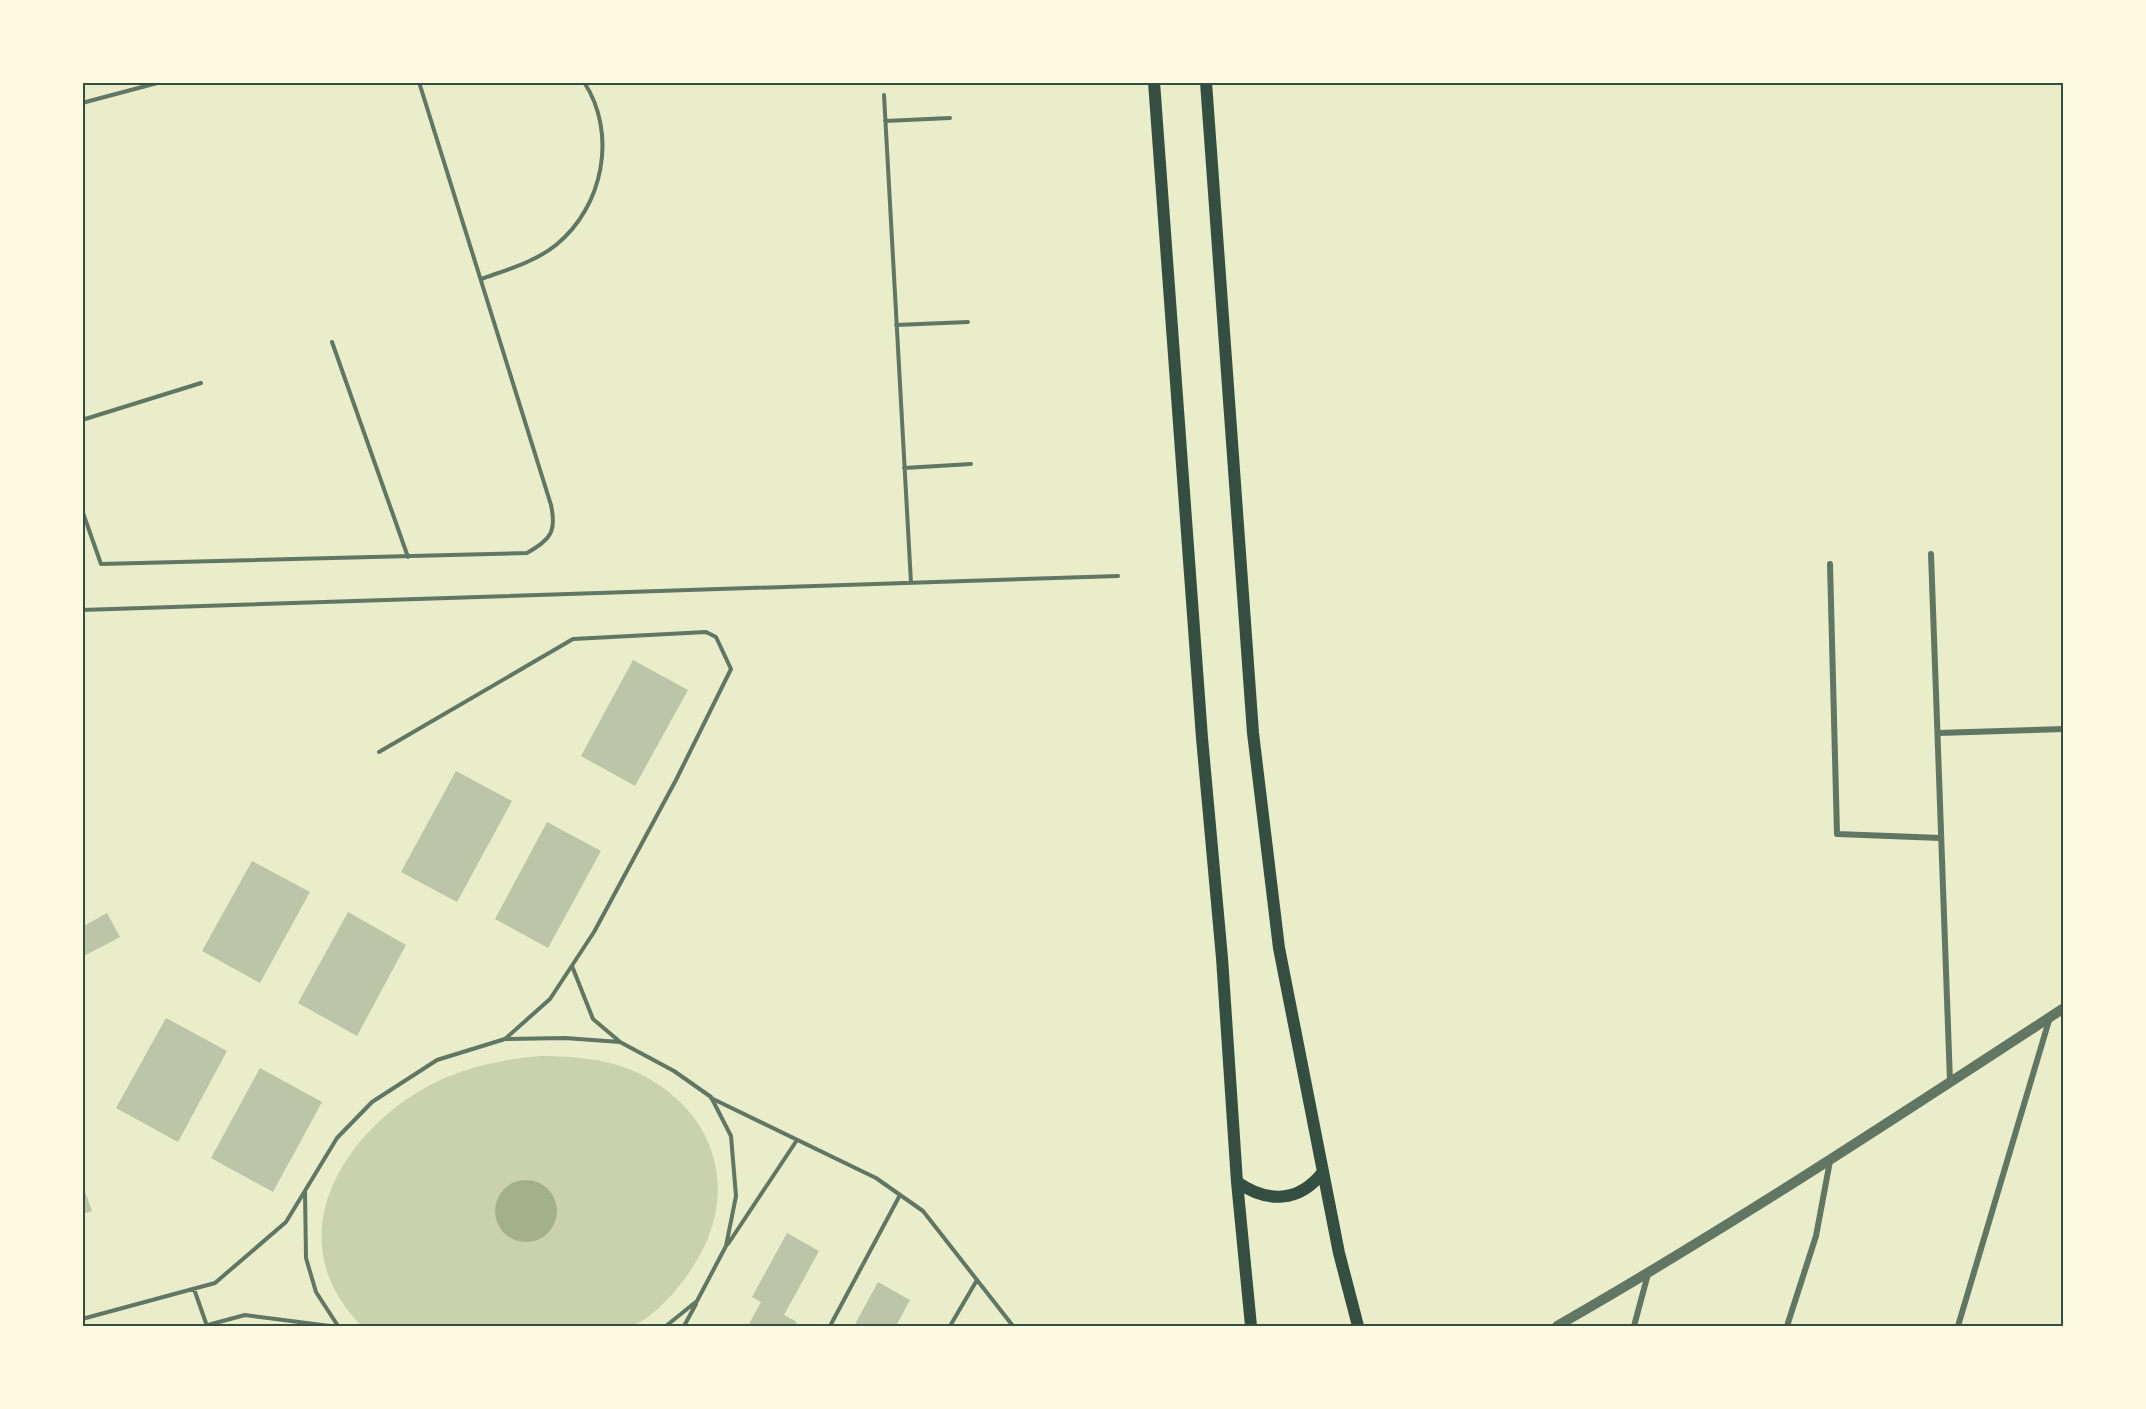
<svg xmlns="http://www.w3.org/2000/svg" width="2146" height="1409" font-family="'PT Sans',sans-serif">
	<rect width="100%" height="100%" fill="#e9edc9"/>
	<!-- green -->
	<path fill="#cad2ad" d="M539,1056C570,1056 600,1058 629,1069C712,1103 744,1187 694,1265C682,1285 656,1316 634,1325C625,1329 588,1326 575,1326C504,1326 433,1326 362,1326C281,1246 333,1144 418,1092C455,1069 497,1060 539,1056Z"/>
	<!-- water -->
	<path fill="#a3b18a" d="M495 1211a31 31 0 1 1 62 0a31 31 0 1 1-62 0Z"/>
	<!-- building -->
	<path fill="#bcc5a7" d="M633,660L688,690L635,786L581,756Z
		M456,771L512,801L457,902L401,872Z
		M547,822L601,851L548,948L495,919Z
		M252,861L310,892L260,983L202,951Z
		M348,912L406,945L357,1036L298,1003Z
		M107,913L120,937L82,957V927Z
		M166,1018L227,1051L178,1142L116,1108Z
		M260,1068L322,1102L273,1192L211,1158Z
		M82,1183L92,1211L82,1214Z
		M787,1233L819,1251L784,1315L797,1322L794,1326H748L761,1302L752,1297Z
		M878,1282L910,1300L896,1326H854Z"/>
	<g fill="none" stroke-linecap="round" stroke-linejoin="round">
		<!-- service -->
		<path stroke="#617663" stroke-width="4" d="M884,95L911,583
			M82,103L161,82
			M885,121L950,118
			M481,279C506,270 535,262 556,245C603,207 618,134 584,82
			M896,325L968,322
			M332,342L408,557
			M82,420L201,383
			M904,468L971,464
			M82,510L101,564L527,553C550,540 557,532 551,505L419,82
			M82,610L1118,576
			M572,966L593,1019L619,1041
			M505,1039L565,1038L620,1042L674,1071L711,1097L731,1136L736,1196L726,1246L697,1301L666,1326
			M711,1098L876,1178L923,1211L1013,1326
			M305,1192L306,1258L316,1292L338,1326
			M728,1244L797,1140
			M194,1289L207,1326
			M82,1319L215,1283L286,1222L337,1138L372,1102L437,1060L505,1039L550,999L594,932L676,780L731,669L716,637L706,632L573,639L379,752
			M204,1326L245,1315L330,1326
			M684,1326L696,1304
			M830,1326L900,1195
			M950,1326L977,1280"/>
		<!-- minor -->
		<path stroke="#617663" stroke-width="6" d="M1931,554L1950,1082
			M1830,564L1837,834L1941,838
			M1938,733L2064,729
			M1634,1326L1648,1274
			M1787,1326L1816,1236L1830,1161
			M1958,1326L2050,1017"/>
		<!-- tertiary -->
		<path stroke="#617663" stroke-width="10" d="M1557,1326C1730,1227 1897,1117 2064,1008"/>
		<!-- secondary -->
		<path stroke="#344e41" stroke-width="12" d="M1154,82L1202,738L1222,958L1237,1182L1251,1326
			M1206,82L1253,733L1279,948L1339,1253L1358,1326
			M1237,1182C1267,1203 1299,1203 1323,1172"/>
	</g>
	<!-- border -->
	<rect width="2146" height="1409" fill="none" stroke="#fefae0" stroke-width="168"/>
	<rect x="84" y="84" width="1978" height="1241" fill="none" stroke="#344e41" stroke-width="2"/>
</svg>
